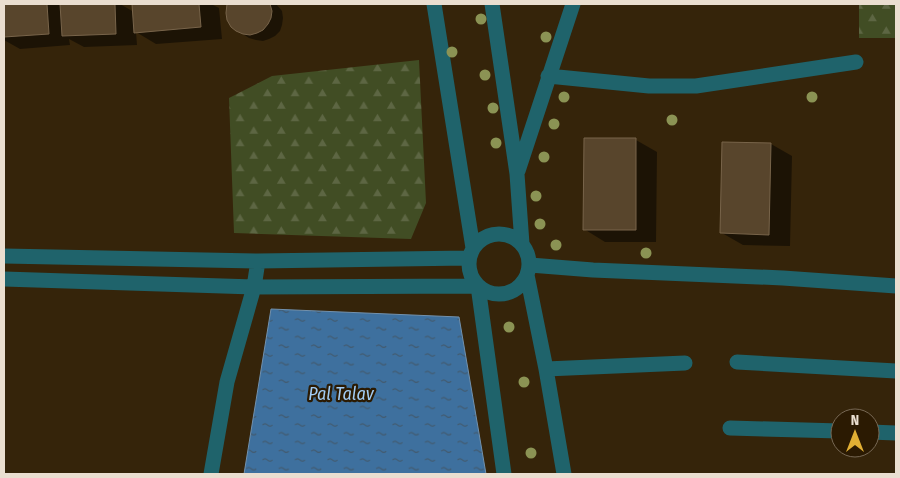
<svg xmlns="http://www.w3.org/2000/svg" width="900" height="478" font-family="'Fira Sans Condensed',sans-serif">
	<defs>
		<pattern id="forest-firs" width="22" height="20" patternUnits="userSpaceOnUse" patternTransform="scale(1.25)"><rect width="22" height="20" fill="#414d24"/><path d="M5 1l3.5 6h-7zM16 11l3.5 6h-7z" fill="#5d6643"/></pattern>
		<pattern id="water-ripples" width="26" height="14" patternUnits="userSpaceOnUse" patternTransform="scale(1.25)"><rect width="26" height="14" fill="#3e709e"/><path d="M2 4q2-2 4 0t4 0M15 11q2-2 4 0t4 0" fill="none" stroke="#425a6e"/></pattern>
	</defs>
	<rect width="100%" height="100%" fill="#35240a"/>
	<!-- forest -->
	<path fill="url(#forest-firs)" d="M859,4H896V38H859Z
		M419,60L426,203L411,239L234,233L229,98L272,76Z"/>
	<!-- water -->
	<path fill="url(#water-ripples)" stroke="#7291ad" d="M271,309L459,317L486,474H244Z"/>
	<!-- shadow -->
	<path fill="#0007" d="M4,4H120L134,12L133,4H211L219,8L222,39L156,44L136,32L137,45L84,47L69,39L70,45L20,49L4,40Z
		M229,4H276L282,11L283,18L282,25L280,31L275,36L269,39L263,41L256,40L249,38L237,30L228,6Z
		M636,140L657,152L656,242H605L584,229Z
		M771,144L792,156L790,246L743,245L722,233Z"/>
	<!-- building -->
	<path fill="#58452c" stroke="#78644a" d="M4,4H47L49,34L4,37Z
		M60,4H115L116,34L62,36Z
		M132,4H199L201,27L134,33Z
		M227,4H270L272,11L271,18L268,24L263,30L257,33L250,35L243,34L236,31L231,27L227,20L226,13Z
		M584,138H636V230H583Z
		M722,142L771,143L769,235L720,233Z"/>
	<g fill="none" stroke-linecap="round" stroke-linejoin="round">
		<!-- minor -->
		<path stroke="#1f636b" stroke-width="15" d="M434,4L473,248
			M492,4L517,174L522,244
			M548,76L649,86H696L856,62
			M518,171L573,4
			M469 264a30 30 0 1 1 60 0a30 30 0 1 1-60 0Z
			M4,256L258,261L468,258
			M530,265L593,270L783,278L896,286
			M527,275L546,369L564,474
			M4,279L254,287L478,286L504,474
			M737,362L896,371
			M546,369L685,363
			M730,428L840,431
			M870,432L896,433
			M211,474L227,382L254,287L258,261"/>
	</g>
	<!-- trees -->
	<g fill="#8b9354">
		<circle cx="481" cy="19" r="5.5"/>
		<circle cx="546" cy="37" r="5.5"/>
		<circle cx="452" cy="52" r="5.5"/>
		<circle cx="485" cy="75" r="5.5"/>
		<circle cx="564" cy="97" r="5.5"/>
		<circle cx="812" cy="97" r="5.5"/>
		<circle cx="493" cy="108" r="5.5"/>
		<circle cx="672" cy="120" r="5.5"/>
		<circle cx="554" cy="124" r="5.5"/>
		<circle cx="496" cy="143" r="5.5"/>
		<circle cx="544" cy="157" r="5.5"/>
		<circle cx="536" cy="196" r="5.5"/>
		<circle cx="540" cy="224" r="5.5"/>
		<circle cx="556" cy="245" r="5.5"/>
		<circle cx="646" cy="253" r="5.5"/>
		<circle cx="509" cy="327" r="5.5"/>
		<circle cx="524" cy="382" r="5.5"/>
		<circle cx="531" cy="453" r="5.5"/>
	</g>
	<g text-anchor="middle" stroke-width="4.5" stroke-linejoin="round" paint-order="stroke">
		<!-- water labels -->
		<g font-size="18" font-style="italic" fill="#a2ccf4" stroke="#2b1a02">
			<text x="341" y="400">Pal Talav</text>
		</g>
	</g>
	<!-- border -->
	<rect width="900" height="478" fill="none" stroke="#eaded0" stroke-width="10"/>
	<!-- north arrow -->
	<g transform="translate(855 433)"><circle r="24" fill="#2b1a02" stroke="#776854"/>
	<path d="M0-4L9 19L0 12L-9 19Z" fill="#e1af34"/>
	<text y="-8" font-size="14" font-weight="bold" text-anchor="middle" fill="#eaded0">N</text>
	</g>
</svg>
